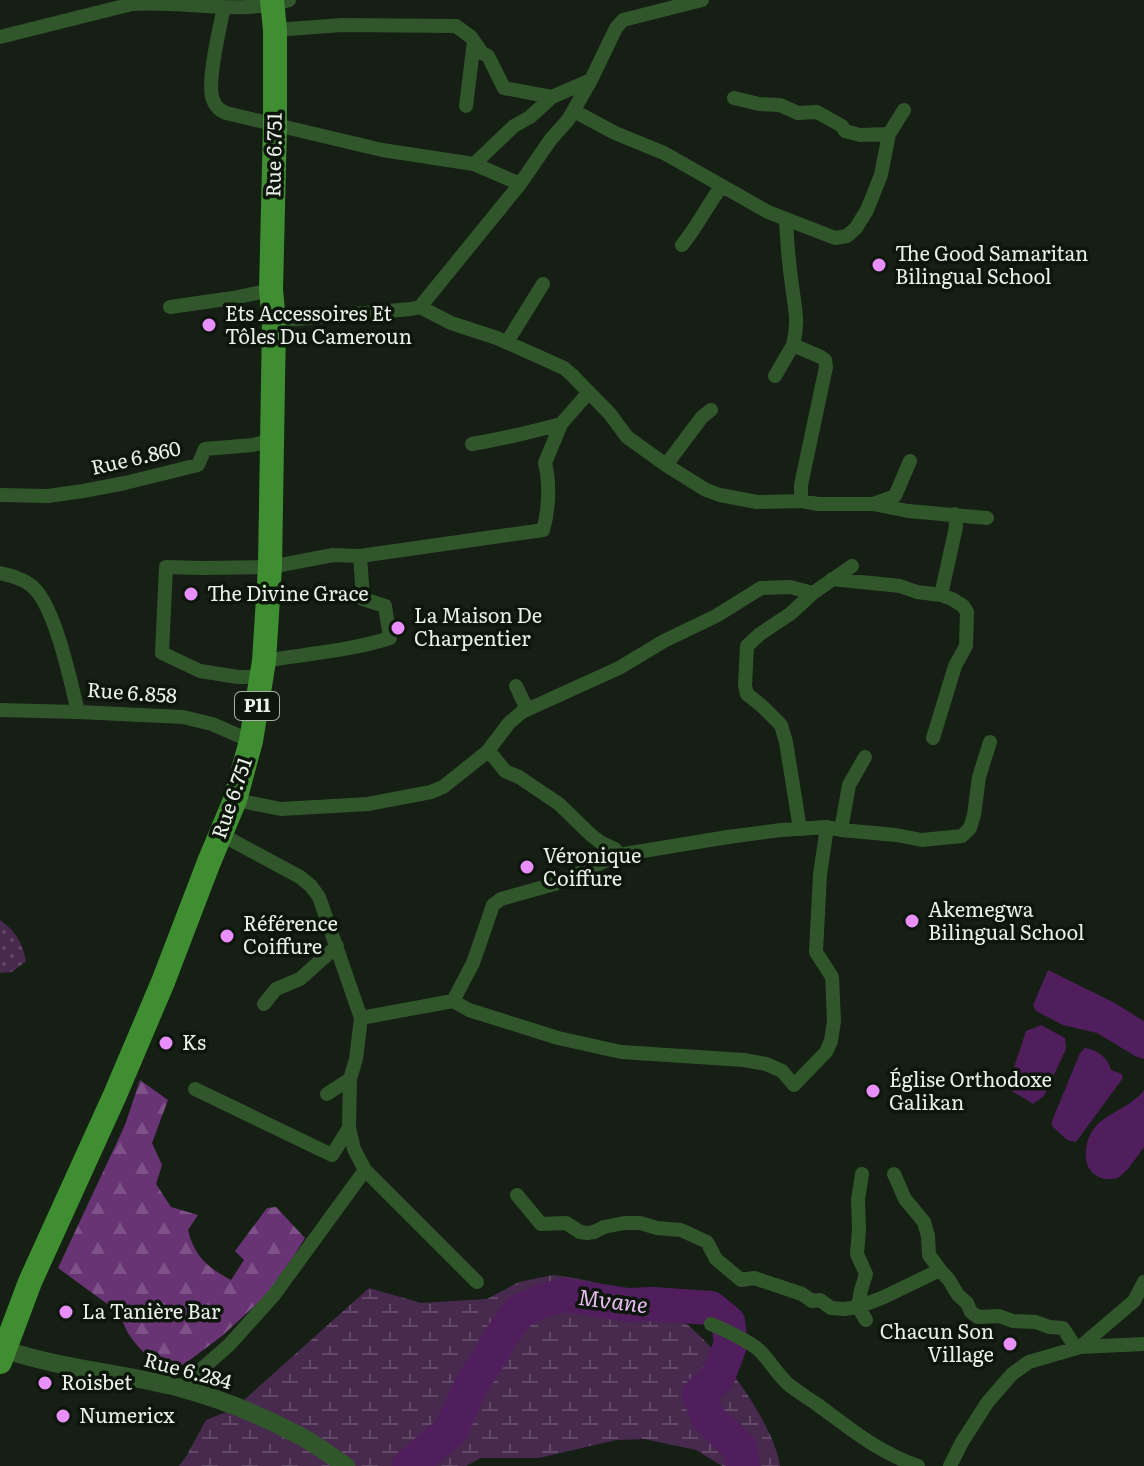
<svg xmlns="http://www.w3.org/2000/svg" width="1144" height="1466" font-family="Literata,serif">
	<defs>
		<pattern id="grass-dots" width="8" height="8" patternUnits="userSpaceOnUse" patternTransform="scale(2)"><rect width="8" height="8" fill="#482a4f"/><path d="M2 2h.1M6 6h.1" fill="none" stroke="#634968" stroke-width="1.8" stroke-linecap="round"/></pattern>
		<pattern id="forest-firs" width="22" height="20" patternUnits="userSpaceOnUse" patternTransform="scale(2)"><rect width="22" height="20" fill="#683474"/><path d="M5 1l3.5 6h-7zM16 11l3.5 6h-7z" fill="#7e5288"/></pattern>
		<pattern id="wetland-marsh" width="20" height="14" patternUnits="userSpaceOnUse" patternTransform="scale(2)"><rect width="20" height="14" fill="#482a4f"/><path d="M1 5h8M5 5V1M11 12h8M15 12V8" fill="none" stroke="#634968"/></pattern>
	</defs>
	<rect width="100%" height="100%" fill="#151f14"/>
	<!-- grass -->
	<path fill="url(#grass-dots)" d="M0,920C16,932 22,942 26,961L12,972L0,973Z"/>
	<!-- forest -->
	<path fill="url(#forest-firs)" d="M140,1080L168,1100L152,1143L162,1165L156,1184L171,1207L198,1215L188,1230C194,1256 208,1268 231,1280L244,1260L235,1251L267,1208L276,1207L305,1238L274,1288L222,1336L171,1374C150,1359 126,1341 121,1314L58,1268L125,1125Z"/>
	<!-- wetland -->
	<path fill="url(#wetland-marsh)" d="M553,1275C586,1278 618,1288 648,1302C655,1305 664,1308 671,1312C711,1337 773,1419 780,1466H722L696,1450L644,1439L616,1440L539,1458H481L466,1466H179L187,1455L206,1420L234,1409L369,1288L421,1303L487,1299L519,1282Z"/>
	<!-- water -->
	<path fill="#511e5d" d="M1048,970L1113,1002L1144,1021V1059L1135,1056L1097,1033L1063,1025L1036,1011L1033,1005Z
		M1041,1025L1065,1038L1066,1049L1044,1096L1033,1104L1007,1088L1026,1031Z
		M1085,1048C1098,1050 1108,1058 1111,1070L1122,1074L1123,1078L1076,1142L1067,1140L1052,1126V1121L1080,1053Z
		M1144,1090V1147L1128,1169L1118,1178C1108,1180 1102,1180 1094,1174C1087,1168 1085,1160 1086,1151C1089,1113 1125,1115 1144,1090Z"/>
	<g fill="none" stroke-linecap="round" stroke-linejoin="round">
		<!-- river -->
		<path stroke="#511e5d" stroke-width="34" d="M409,1466L451,1430L472,1383L489,1358L502,1335L520,1311L539,1302L563,1295L628,1305L653,1304L711,1308L728,1322L731,1343L718,1377L699,1394L708,1418L740,1448L743,1466"/>
		<!-- minor -->
		<path stroke="#31562b" stroke-width="14" d="M224,7C220,27 206,83 213,100C216,107 219,110 226,113L382,150L474,164L520,184
			M275,30L342,25L456,26L471,37L482,53L488,56L504,88L552,97
			M0,37L132,4C184,0 239,16 289,0
			M734,98L759,104L780,105L798,113L817,112L842,126L845,131L860,135L889,134
			M466,106L474,41
			M574,111L615,133L664,153L768,212L835,238L847,236L856,228L867,210L881,175L889,134L904,110
			M474,164L514,126L530,117L552,97L591,80L616,28L623,20L702,0
			M786,220C787,242 789,264 792,286C795,309 799,322 793,345L821,357L825,360L826,367L801,485V501
			M682,245C697,227 707,206 721,187
			M170,307L233,298L271,290
			M420,307L451,323L497,338L564,368L571,374L610,414L627,437L666,465L706,490L720,495L757,502L801,501L818,504H873L908,511L987,518
			M274,321L411,309L420,307L520,184L551,139L568,120L591,80
			M507,342L543,284
			M775,376L793,345
			M472,444C502,439 531,432 561,424
			M666,465L702,417L711,410
			M0,495L48,496L83,491L125,483L198,465L205,449L253,445L272,440
			M873,504L895,496L910,461
			M0,573C10,575 21,578 29,584C54,599 71,683 78,712L183,717L212,724L251,741
			M832,579L900,586L917,592L941,595L952,599L963,606L967,612L966,646L955,666L933,738
			M941,595L956,527L955,514
			M264,661C306,654 349,651 390,638L385,606L363,599L360,556
			M261,677H238L200,671L162,653L166,567L201,568L270,567L333,555L360,556L543,530C549,510 550,483 545,463L561,424L589,392
			M516,686L526,707L522,712
			M0,710L78,712
			M487,752L493,756L505,771L519,777L559,804L591,835L600,842L615,849L618,855
			M235,800L281,809L368,804L431,792L443,787L487,752L509,723L522,712L619,668L664,641L716,616L761,588L790,587L813,593
			M800,829L786,742L781,725L763,707L747,694L745,686L747,646L760,634L790,614L813,593L852,566
			M841,830L849,785L865,757
			M222,835L300,877L311,886L319,897L361,1018L356,1059L350,1079L349,1128L354,1149L365,1170L477,1282
			M453,1001L473,963L493,905L501,899L558,883L618,855L728,837L781,830L827,827L841,830L896,835L922,840L962,836L970,828L974,815L979,777L990,742
			M264,1004L276,989L300,979L337,946
			M361,1018L453,1001L469,1010L558,1038L621,1052L744,1060L766,1064L782,1071L794,1085L826,1052L831,1041L834,1021L832,977L816,952L820,875L827,827
			M195,1089L332,1155L349,1128
			M327,1094L350,1079
			M862,1174L858,1200L859,1229L857,1254L866,1274L861,1290L858,1307L866,1320
			M894,1174L905,1199L924,1222L928,1236L929,1255L940,1270
			M517,1195L541,1224L566,1223L580,1232L587,1233L594,1232L604,1227L624,1223H640L657,1228L681,1230L707,1242L716,1259L741,1280L754,1278L802,1294L812,1301L820,1300L831,1308L844,1309L858,1307L884,1297L940,1270L949,1280L958,1295L967,1303L971,1312L978,1317L999,1316L1013,1321L1036,1322L1049,1327L1063,1328L1074,1345L1080,1347L1134,1301L1144,1282
			M711,1324C723,1329 751,1342 760,1351C770,1361 777,1374 788,1384C798,1392 808,1398 818,1405C852,1430 878,1452 918,1466
			M180,1388L229,1345L274,1295L365,1170
			M950,1466L962,1442L987,1403L1012,1374L1029,1362L1080,1347L1144,1344"/>
		<!-- tertiary -->
		<path stroke="#31562b" stroke-width="18" d="M6,1350C63,1369 122,1373 180,1388C221,1399 263,1416 300,1436C316,1444 331,1456 346,1466"/>
		<!-- primary -->
		<path stroke="#3f8f32" stroke-width="24" d="M0,1362L30,1282L115,1095L163,982L209,862L235,800L251,741L264,661L270,567L274,321L271,290L275,125V30L272,0"/>
	</g>
	<!-- markers -->
	<g fill="#e98efe" stroke="#0d160b" stroke-width="3">
		<circle cx="879" cy="265" r="8"/>
		<circle cx="209" cy="325" r="8"/>
		<circle cx="191" cy="594" r="8"/>
		<circle cx="398" cy="628" r="8"/>
		<circle cx="527" cy="867" r="8"/>
		<circle cx="912" cy="921" r="8"/>
		<circle cx="227" cy="936" r="8"/>
		<circle cx="166" cy="1043" r="8"/>
		<circle cx="873" cy="1091" r="8"/>
		<circle cx="66" cy="1312" r="8"/>
		<circle cx="1010" cy="1344" r="8"/>
		<circle cx="45" cy="1383" r="8"/>
		<circle cx="63" cy="1416" r="8"/>
	</g>
	<g text-anchor="middle" stroke-width="7" stroke-linejoin="round" paint-order="stroke">
		<!-- shield labels -->
		<rect fill="#0d160b" stroke="#a8afa6" stroke-width="2" x="235" y="692" width="44" height="28" rx="6"/>
		<g font-size="18" font-weight="bold" fill="#eaf1e9">
			<text x="257" y="712">P11</text>
		</g>
		<!-- street labels -->
		<g font-size="20" fill="#eaf1e9" stroke="#0d160b">
			<text transform="translate(274 155) rotate(-89)" y="7">Rue 6.751</text>
			<text transform="translate(136 458) rotate(-13)" y="7">Rue 6.860</text>
			<text transform="translate(132 693) rotate(4)" y="7">Rue 6.858</text>
			<text transform="translate(232 798) rotate(-71)" y="7">Rue 6.751</text>
			<text transform="translate(188 1371) rotate(15)" y="7">Rue 6.284</text>
		</g>
		<!-- poi labels -->
		<g font-size="20" fill="#eaf1e9" stroke="#0d160b" text-anchor="start">
			<text x="895" y="261">The Good Samaritan<tspan x="895" dy="23">Bilingual School</tspan></text>
			<text x="225" y="321">Ets Accessoires Et<tspan x="225" dy="23">Tôles Du Cameroun</tspan></text>
			<text x="207" y="601">The Divine Grace</text>
			<text x="414" y="623">La Maison De<tspan x="414" dy="23">Charpentier</tspan></text>
			<text x="543" y="863">Véronique<tspan x="543" dy="23">Coiffure</tspan></text>
			<text x="928" y="917">Akemegwa<tspan x="928" dy="23">Bilingual School</tspan></text>
			<text x="243" y="931">Référence<tspan x="243" dy="23">Coiffure</tspan></text>
			<text x="182" y="1050">Ks</text>
			<text x="889" y="1087">Église Orthodoxe<tspan x="889" dy="23">Galikan</tspan></text>
			<text x="82" y="1319">La Tanière Bar</text>
			<text x="994" y="1339" text-anchor="end">Chacun Son<tspan x="994" dy="23">Village</tspan></text>
			<text x="61" y="1390">Roisbet</text>
			<text x="79" y="1423">Numericx</text>
		</g>
		<!-- water labels -->
		<g font-size="22" font-style="italic" fill="#e9bdf4" stroke="#0d160b">
			<text transform="translate(613 1301) rotate(7)" y="8">Mvane</text>
		</g>
	</g>
</svg>
